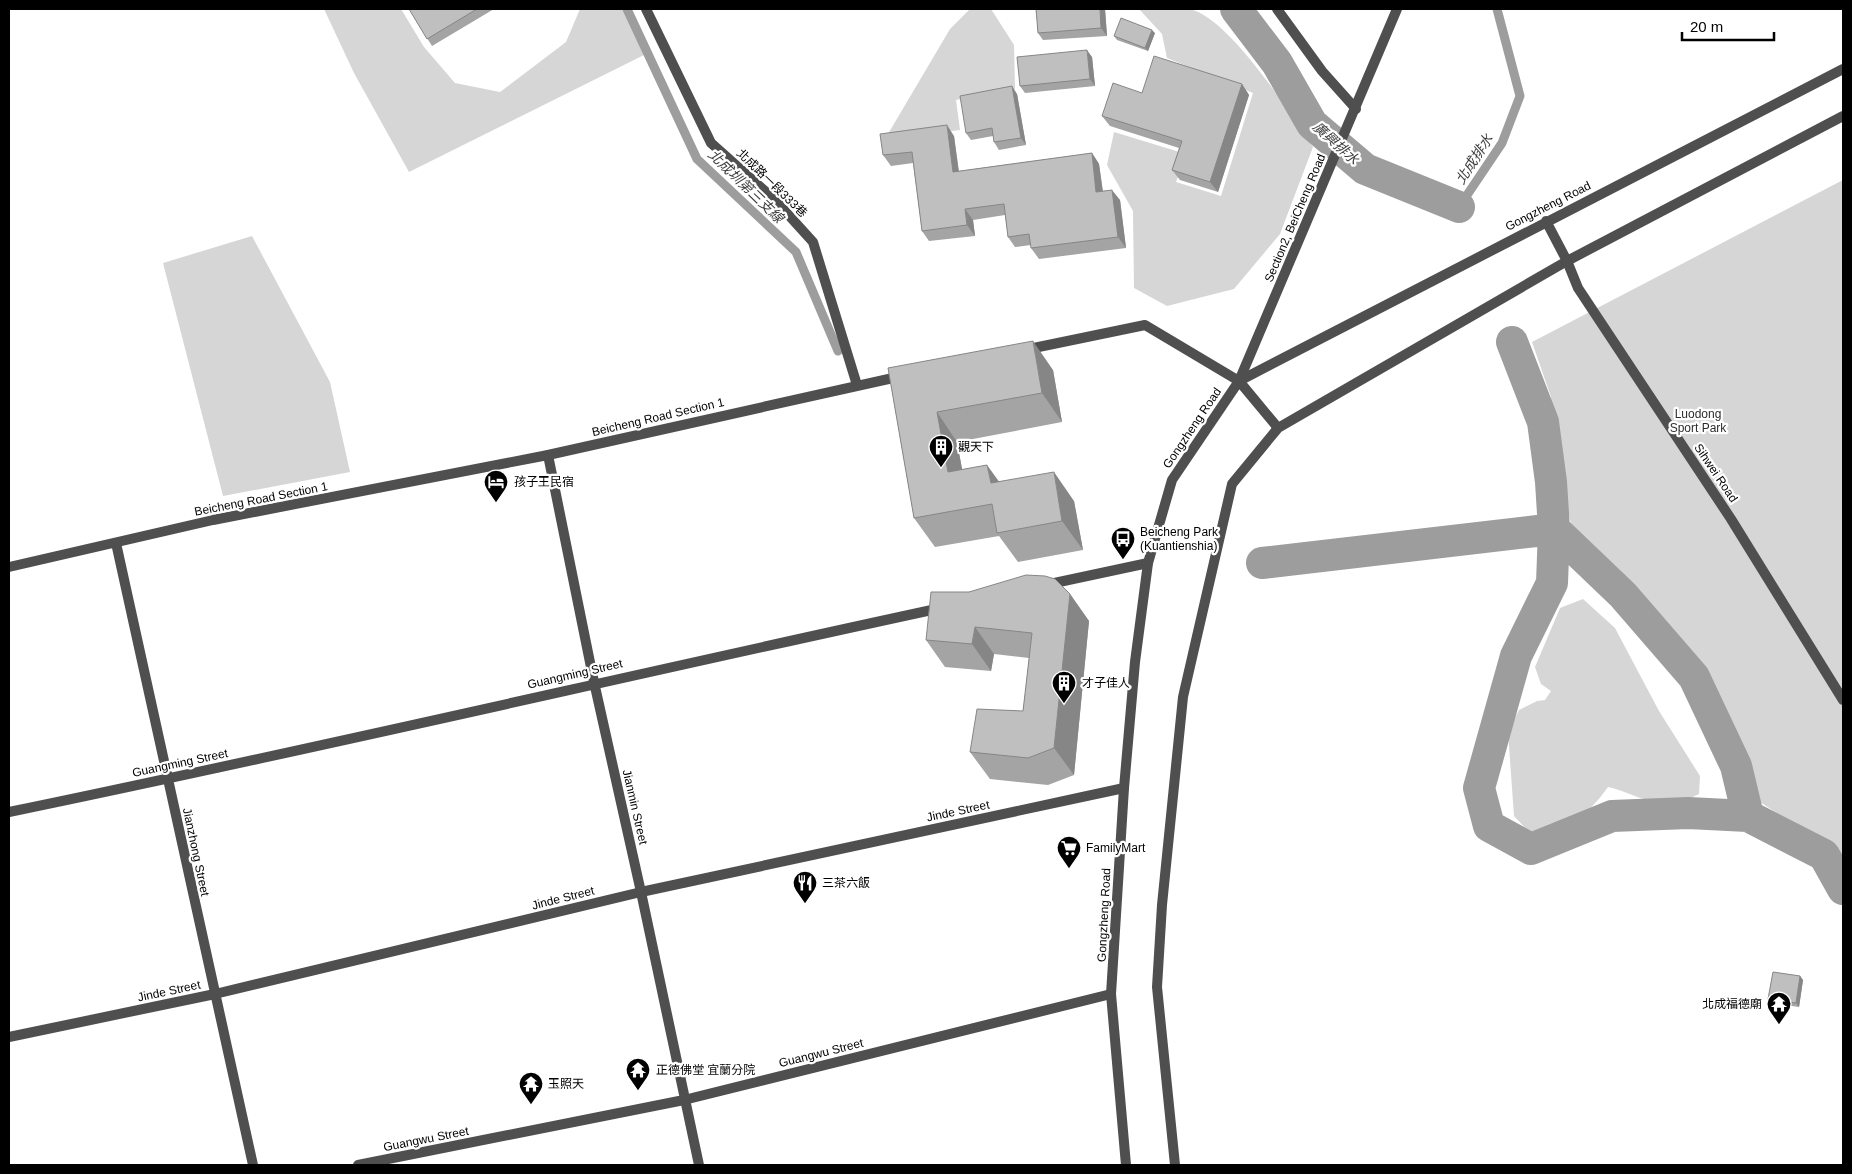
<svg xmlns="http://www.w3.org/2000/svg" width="1852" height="1174" font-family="Helvetica,'Noto Sans TC',sans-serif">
	<rect width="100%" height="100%" fill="#fff"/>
	<!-- green -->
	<path fill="#d6d6d6" d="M324,9H401L424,47L455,83L500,92L566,42L580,9H627L650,52L409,172L354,73Z
		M970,9H991L1014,45L1015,89L956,100L960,130L885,139L950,29Z
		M1139,9C1155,9 1174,6 1189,9C1228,16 1290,113 1313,147L1280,234L1234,289L1167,306L1134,288L1133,211L1107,165L1114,132L1186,154L1176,182L1221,196L1253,93L1167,58L1162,34Z
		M1843,180V857L1754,798L1663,634L1577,552L1550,427L1551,397L1532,342Z
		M252,236L330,382L350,472L223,496L163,263Z
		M1583,599L1615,628L1659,711L1700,776L1699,794C1692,797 1684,802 1677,804C1656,808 1628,791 1608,787C1586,818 1568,827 1532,835L1514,816L1508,732L1519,710L1537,701L1545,700L1551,691L1541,684L1535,667L1560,608Z"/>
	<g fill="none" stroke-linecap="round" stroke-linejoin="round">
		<!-- stream -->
		<path stroke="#9d9d9d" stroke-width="9" d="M627,9L697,159L796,252L838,351
			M1459,207L1502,143L1520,96L1497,9"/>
		<!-- canal -->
		<path stroke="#9d9d9d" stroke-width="32" d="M1236,9L1277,63L1312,124L1365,169L1459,207
			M1512,342L1543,422L1551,482L1554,529L1552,583L1516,656L1479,788L1489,826L1531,849L1612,816L1688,813L1748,816L1824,855L1843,889
			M1262,563L1554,529L1623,595L1694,677L1736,766L1748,816"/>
		<!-- service -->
		<path stroke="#4f4f4f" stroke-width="10" d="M646,9L711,143L774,199L813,242L857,385
			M1277,9L1322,71L1356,109
			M548,455L594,682L641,892L699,1165
			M116,543L253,1165
			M1045,585L1148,563
			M9,812C320,748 630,675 941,608
			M9,1037L215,994L641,892L1124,788
			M358,1165L684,1100L1111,994"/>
		<!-- minor -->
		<path stroke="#4f4f4f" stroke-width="10" d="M1567,261L1578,288L1731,519L1843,700
			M1239,381L1397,9"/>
		<!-- tertiary -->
		<path stroke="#4f4f4f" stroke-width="10" d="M1546,221L1567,261
			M1024,350L1145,325L1239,381L1278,428
			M9,567L213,520L548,455L902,376
			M1126,1165L1111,994L1124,788L1135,662L1148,563L1172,480L1239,381L1843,69
			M1175,1165L1157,987L1162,905L1183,697L1232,484L1278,428L1567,261L1843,116"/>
	</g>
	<!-- wall -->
	<path fill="#a4a4a4" d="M409,9H494L432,46Z
		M1036,9H1105L1107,36L1043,40L1038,33Z
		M1155,33L1148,51L1117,40L1114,36Z
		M1092,57L1095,86L1025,93L1020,86Z
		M1242,84L1249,95L1218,192L1180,180L1172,170L1179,148L1110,126L1102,116L1142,93Z
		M1017,94L1026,145L999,150L994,142L993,136L971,140L966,133Z
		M954,136L959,171L1092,153L1099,164L1103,191L1120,200L1126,248L1039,259L1031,248V245L1015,247L1008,237L1005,215L973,220L975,236L929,241L922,231L913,163L891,166L883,155Z
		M888,368L1053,370L1062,422L957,442L962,469L999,482L1074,501L1083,550L1018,562L999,536L935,547L914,518Z
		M1070,594L1089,621L1074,775L1048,785L990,779L970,752L1023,711L1029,658L994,654L991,671L945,667L926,640Z
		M1800,976L1803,980L1799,1007L1771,1003L1768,999Z"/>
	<!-- shaded-wall -->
	<path fill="#868686" d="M1100,9H1105L1107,36L1101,28Z
		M1152,30L1155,33L1148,51L1145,48Z
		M1087,50L1092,57L1095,86L1090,79Z
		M1242,84L1249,95L1218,192L1210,182Z
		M1012,86L1017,94L1026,145L1021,138Z
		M947,125L954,136L960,183L953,172Z
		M1092,153L1099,164L1104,202L1096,192Z
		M1112,190L1120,200L1126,248L1118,237Z
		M965,209L973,220L975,236L967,225Z
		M1033,341L1053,370L1062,422L1042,393Z
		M937,412L957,442L968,501L948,472Z
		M987,465L1008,494L991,483Z
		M1054,472L1074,501L1083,550L1062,521Z
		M1070,594L1089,621L1074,775L1054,748Z
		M975,627L994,654L991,671L972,644Z
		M1800,976L1803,980L1799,1007L1796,1003Z"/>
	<!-- building -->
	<path fill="#bfbfbf" stroke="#868686" d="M409,9H477L427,39Z
		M1036,9H1100L1101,28L1038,33Z
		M1121,18L1152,30L1145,48L1114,36Z
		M1087,50L1090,79L1020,86L1017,57Z
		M1154,56L1242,84L1210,182L1172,170L1182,141L1102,116L1113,83L1142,93Z
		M1012,86L1021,138L994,142L992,128L966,133L960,96Z
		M947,125L953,172L1092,153L1096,192L1112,190L1118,237L1031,248L1029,234L1008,237L1004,204L965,209L967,225L922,231L912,152L883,155L880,134Z
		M1033,341L1042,393L937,412L948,472L987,465L991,483L1054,472L1062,521L997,533L992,504L914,518L888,368Z
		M1026,575L1045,576L1055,579L1070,594L1054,748L1028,758L970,752L977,709L1023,711L1032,633L975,627L972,644L926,640L931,592H969Z
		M1773,972L1800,976L1796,1003L1768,999Z"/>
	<!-- icons -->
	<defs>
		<symbol id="building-pin" viewBox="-11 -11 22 30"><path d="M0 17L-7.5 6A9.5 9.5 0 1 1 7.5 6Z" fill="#000" stroke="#fff"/><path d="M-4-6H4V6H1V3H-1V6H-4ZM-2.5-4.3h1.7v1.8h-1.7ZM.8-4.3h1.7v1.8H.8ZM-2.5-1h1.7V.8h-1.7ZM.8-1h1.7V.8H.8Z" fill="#fff"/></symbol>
		<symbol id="hotel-pin" viewBox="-11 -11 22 30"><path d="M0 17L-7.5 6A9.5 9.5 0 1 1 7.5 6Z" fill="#000" stroke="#fff"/><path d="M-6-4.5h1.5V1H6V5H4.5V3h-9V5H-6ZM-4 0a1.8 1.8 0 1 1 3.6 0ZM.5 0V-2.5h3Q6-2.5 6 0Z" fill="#fff"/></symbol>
		<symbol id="bus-pin" viewBox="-11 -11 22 30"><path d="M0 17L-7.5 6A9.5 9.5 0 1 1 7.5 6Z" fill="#000" stroke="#fff"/><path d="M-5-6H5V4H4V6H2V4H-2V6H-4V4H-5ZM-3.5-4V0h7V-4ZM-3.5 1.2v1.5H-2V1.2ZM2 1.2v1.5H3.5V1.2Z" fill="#fff"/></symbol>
		<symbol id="supermarket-pin" viewBox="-11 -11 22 30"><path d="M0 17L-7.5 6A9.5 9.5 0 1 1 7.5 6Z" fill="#000" stroke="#fff"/><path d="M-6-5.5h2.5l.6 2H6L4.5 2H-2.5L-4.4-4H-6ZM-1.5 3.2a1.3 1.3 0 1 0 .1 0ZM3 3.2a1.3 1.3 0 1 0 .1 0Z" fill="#fff"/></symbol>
		<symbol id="restaurant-pin" viewBox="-11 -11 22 30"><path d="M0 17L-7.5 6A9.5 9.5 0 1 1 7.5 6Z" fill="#000" stroke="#fff"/><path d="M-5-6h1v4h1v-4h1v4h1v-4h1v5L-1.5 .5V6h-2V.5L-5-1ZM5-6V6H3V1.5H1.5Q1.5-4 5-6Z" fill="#fff"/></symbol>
		<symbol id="temple-pin" viewBox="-11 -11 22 30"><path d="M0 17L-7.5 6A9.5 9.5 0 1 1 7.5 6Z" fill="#000" stroke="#fff"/><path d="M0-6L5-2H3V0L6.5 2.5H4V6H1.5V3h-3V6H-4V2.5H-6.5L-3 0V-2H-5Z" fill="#fff"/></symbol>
	</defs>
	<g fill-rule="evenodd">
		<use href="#building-pin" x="927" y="433" width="28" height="38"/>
		<use href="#hotel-pin" x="482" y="468" width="28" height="38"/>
		<use href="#bus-pin" x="1109" y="525" width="28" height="38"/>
		<use href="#building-pin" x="1050" y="669" width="28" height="38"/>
		<use href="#supermarket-pin" x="1055" y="834" width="28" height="38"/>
		<use href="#restaurant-pin" x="791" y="869" width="28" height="38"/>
		<use href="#temple-pin" x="1765" y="990" width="28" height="38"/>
		<use href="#temple-pin" x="624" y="1056" width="28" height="38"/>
		<use href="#temple-pin" x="517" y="1070" width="28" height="38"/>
	</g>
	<g text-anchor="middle" stroke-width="4.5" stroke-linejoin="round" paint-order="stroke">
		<!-- street labels -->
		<g font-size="12" fill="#000" stroke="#fff">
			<text transform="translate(772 183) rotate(44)" y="4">北成路一段333巷</text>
			<text transform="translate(1548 206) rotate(-27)" y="4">Gongzheng Road</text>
			<text transform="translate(1295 218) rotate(-67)" y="4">Section2, BeiCheng Road</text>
			<text transform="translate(658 417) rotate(-13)" y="4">Beicheng Road Section 1</text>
			<text transform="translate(1192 428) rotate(-56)" y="4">Gongzheng Road</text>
			<text transform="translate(1716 473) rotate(56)" y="4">Sihwei Road</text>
			<text transform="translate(261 499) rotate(-11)" y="4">Beicheng Road Section 1</text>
			<text transform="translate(575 674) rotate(-13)" y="4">Guangming Street</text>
			<text transform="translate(180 763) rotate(-12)" y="4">Guangming Street</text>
			<text transform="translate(635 807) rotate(77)" y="4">Jianmin Street</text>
			<text transform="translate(958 811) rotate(-12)" y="4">Jinde Street</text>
			<text transform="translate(196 852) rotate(78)" y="4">Jianzhong Street</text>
			<text transform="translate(563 898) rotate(-14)" y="4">Jinde Street</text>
			<text transform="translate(1104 915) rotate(-87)" y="4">Gongzheng Road</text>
			<text transform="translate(169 991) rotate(-12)" y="4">Jinde Street</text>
			<text transform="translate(821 1053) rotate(-14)" y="4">Guangwu Street</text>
			<text transform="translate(426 1139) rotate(-11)" y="4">Guangwu Street</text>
		</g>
		<!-- park labels -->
		<g font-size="12" fill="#2d2d2d" stroke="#fff">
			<text x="1698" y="418">Luodong<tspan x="1698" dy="14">Sport Park</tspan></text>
		</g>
		<!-- poi labels -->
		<g font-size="12" fill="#000" stroke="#fff" text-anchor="start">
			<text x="958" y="451">觀天下</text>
			<text x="514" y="486">孩子王民宿</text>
			<text x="1140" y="536">Beicheng Park<tspan x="1140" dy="14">(Kuantienshia)</tspan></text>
			<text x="1082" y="687">才子佳人</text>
			<text x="1086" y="852">FamilyMart</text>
			<text x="822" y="887">三茶六飯</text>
			<text x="1762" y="1008" text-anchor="end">北成福德廟</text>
			<text x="656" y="1074">正德佛堂 宜蘭分院</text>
			<text x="548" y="1088">玉照天</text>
		</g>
		<!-- water labels -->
		<g font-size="14" font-style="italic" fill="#3e3e3e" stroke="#fff">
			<text transform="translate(1336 143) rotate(42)" y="5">廣興排水</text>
			<text transform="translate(1474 159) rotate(-57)" y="5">北成排水</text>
			<text transform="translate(746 186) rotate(44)" y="5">北成圳第三支線</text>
		</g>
	</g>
	<!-- border -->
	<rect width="1852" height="1174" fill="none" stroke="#000000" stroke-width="20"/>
	<!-- scale -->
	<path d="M1682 32v8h92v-8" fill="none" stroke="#000000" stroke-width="2.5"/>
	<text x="1690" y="32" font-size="15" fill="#000000" stroke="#ffffff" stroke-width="4" paint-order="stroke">20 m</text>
</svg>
